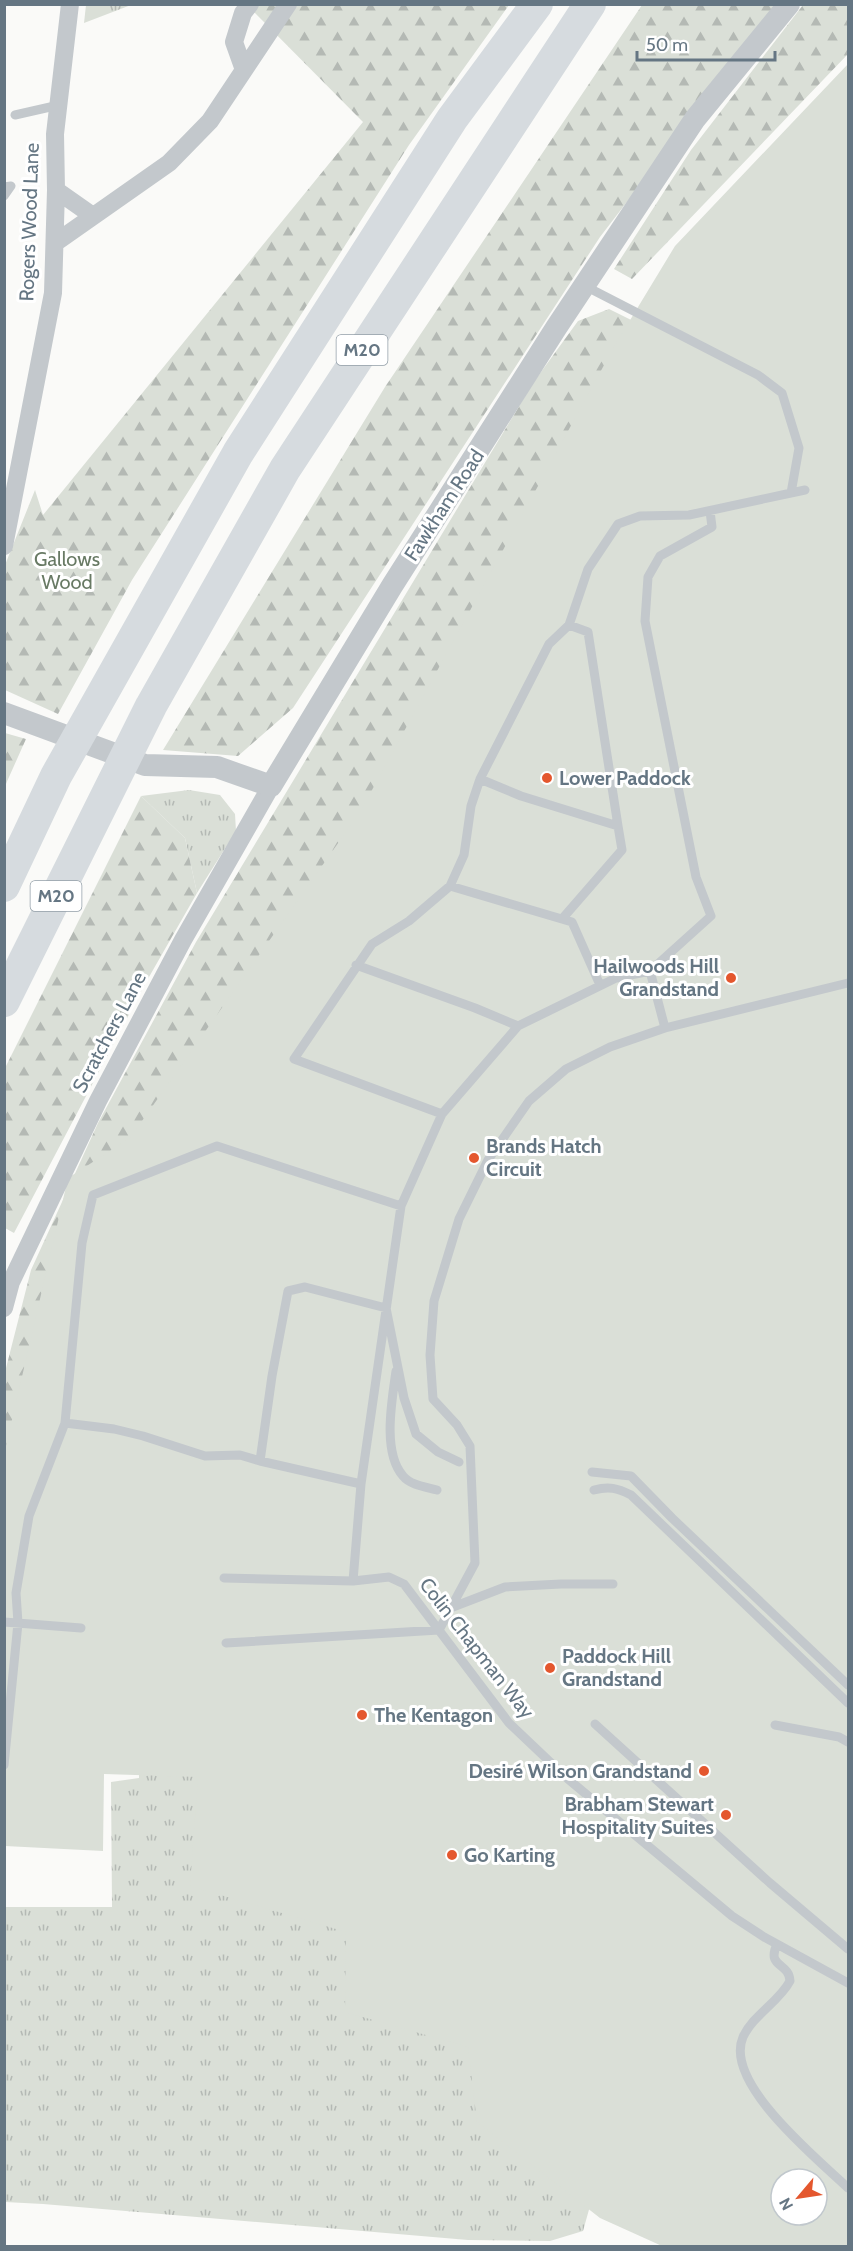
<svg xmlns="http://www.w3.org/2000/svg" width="853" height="2251" font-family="Cabin,sans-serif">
	<defs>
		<pattern id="grass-tufts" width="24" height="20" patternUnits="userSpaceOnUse" patternTransform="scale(1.5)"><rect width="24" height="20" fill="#dadfd7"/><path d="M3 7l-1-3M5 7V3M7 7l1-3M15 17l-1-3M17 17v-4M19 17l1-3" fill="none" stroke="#b4b9b4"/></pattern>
		<pattern id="forest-firs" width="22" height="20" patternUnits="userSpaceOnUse" patternTransform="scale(1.5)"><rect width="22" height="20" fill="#dadfd7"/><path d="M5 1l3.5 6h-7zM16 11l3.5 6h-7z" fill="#b4b9b4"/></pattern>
	</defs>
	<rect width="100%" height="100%" fill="#fafaf8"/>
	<!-- grass -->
	<path fill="url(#grass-tufts)" d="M86,5V4L131,5L84,23Z
		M189,790L220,795L235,814L236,831L197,893L185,838L141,796Z
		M139,1711L203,1730L286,1878L429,1994L590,2206L583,2231L550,2241L468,2240L43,2204L5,2202V1907H112L111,1782L139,1778Z"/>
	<!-- forest -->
	<path fill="url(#forest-firs)" d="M247,5H509L409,145L132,580L58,714L5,690V565L35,490L43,515L363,122Z
		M642,5H778L600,237L293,708L238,756L163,750L385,387Z
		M803,5H848V54L632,279L614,269L691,150Z
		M609,309L744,376L5,1501V1372L31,1270L98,1123L196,942L533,383L578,321Z
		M5,733L26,739L5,786L4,733Z
		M141,796L185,838L197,893L145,984L14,1233L5,1228V1068Z"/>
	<!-- park -->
	<path fill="#dadfd7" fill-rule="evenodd" d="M848,64V2246H662L600,2218L477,2122L468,2047L345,2012L346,1932L190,1886L198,1777L104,1774L103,1851L5,1846V1450L68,1178L130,1138L360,812L615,345L675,246ZM781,2179H817V2215H781Z"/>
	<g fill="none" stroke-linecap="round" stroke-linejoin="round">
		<!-- service -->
		<path stroke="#c3c8cc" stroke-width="9" d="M15,115L59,105
			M4,187L11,186L4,196
			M585,286L758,375L782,393L799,448L791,493
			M710,511L712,527L660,556L648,577L645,621L696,877L711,916L650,971L616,978L518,1026L442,1114L401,1206L361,1484L353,1581L389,1577L404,1584L509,1723L568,1779L732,1916L764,1937L848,1983
			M569,625L588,569L618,524L640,516L689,515L805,490
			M480,779L521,796L618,826L622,850L562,919
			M450,886L572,922L600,985
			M356,965L475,1008L518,1026
			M665,1028L848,983
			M442,1114L294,1059L372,944L409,921L450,886L464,855L471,806L480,779L549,644L569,625L588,632L618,826
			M396,1371C392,1400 382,1452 403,1476C410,1485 426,1487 437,1490
			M65,1423L82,1243L93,1195L217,1146L401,1206
			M260,1461L272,1376L288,1291L305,1287L386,1308L404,1398L416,1434L438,1452L459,1462
			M592,1472L631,1476L672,1518L848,1685
			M594,1490C609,1486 617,1488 631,1495L848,1703
			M224,1578L353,1581
			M453,1607L505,1587L561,1584H613
			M4,1622L81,1628
			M226,1643L439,1630L475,1563L470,1446L457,1425L433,1399L430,1355L434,1301L459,1219L488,1160L529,1101L566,1069L610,1047L665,1028L650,971
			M595,1724L770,1883L848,1949
			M775,1725L839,1737L848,1742
			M4,1765L18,1623L16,1593L29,1516L65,1423L114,1429L143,1436L205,1456L240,1455L260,1461L361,1484
			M777,1944C766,1968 789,1962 790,1981C779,2002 753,2015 743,2037C723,2083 819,2160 848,2188"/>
		<!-- minor -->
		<path stroke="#c3c8cc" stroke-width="18" d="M244,70L234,42L243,13L250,4
			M56,190L93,216
			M55,243L169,163L210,121L288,4
			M4,546L53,293L56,190L55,134L70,4
			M4,1308L11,1282L98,1101L183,940L271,786"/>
		<!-- tertiary -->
		<path stroke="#c3c8cc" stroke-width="22" d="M4,713L145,765L217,767L271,786L392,586L556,328L695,119L789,4"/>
		<!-- motorway -->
		<path stroke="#d6dbdf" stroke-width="32" d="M4,886L56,776L238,453L452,119L537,4
			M4,1001L151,706L285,469L590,4"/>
	</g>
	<!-- markers -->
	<g fill="#e4572e" stroke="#fff" stroke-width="2">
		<circle cx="547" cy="778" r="6"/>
		<circle cx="731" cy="978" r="6"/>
		<circle cx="474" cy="1158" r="6"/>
		<circle cx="550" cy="1668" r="6"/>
		<circle cx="362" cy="1715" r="6"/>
		<circle cx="704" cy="1771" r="6"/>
		<circle cx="726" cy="1815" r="6"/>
		<circle cx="452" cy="1855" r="6"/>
	</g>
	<g text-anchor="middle" stroke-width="6" stroke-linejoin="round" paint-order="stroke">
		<!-- shield labels -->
		<g fill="#fff" stroke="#939fa8" stroke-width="1.5">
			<rect x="336.5" y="335" width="51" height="30" rx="4.5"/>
			<rect x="30.5" y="881" width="51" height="30" rx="4.5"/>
		</g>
		<g font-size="18" font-weight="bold" fill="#657683">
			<text x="362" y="356">M20</text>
			<text x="56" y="902">M20</text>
		</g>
		<!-- street labels -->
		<g font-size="20" fill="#657683" stroke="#fff">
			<text transform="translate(29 222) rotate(-88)" y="7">Rogers Wood Lane</text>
			<text transform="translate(444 505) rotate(-57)" y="7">Fawkham Road</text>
			<text transform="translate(109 1032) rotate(-62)" y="7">Scratchers Lane</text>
			<text transform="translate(477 1648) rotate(52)" y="7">Colin Chapman Way</text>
		</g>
		<!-- park labels -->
		<g font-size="20" fill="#687a64" stroke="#fff">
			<text x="67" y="566">Gallows<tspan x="67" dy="23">Wood</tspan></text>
		</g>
		<!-- poi labels -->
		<g font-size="20" font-weight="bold" fill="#657683" stroke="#fff" text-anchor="start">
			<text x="559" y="785">Lower Paddock</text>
			<text x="719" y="973" text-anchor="end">Hailwoods Hill<tspan x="719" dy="23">Grandstand</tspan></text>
			<text x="486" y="1153">Brands Hatch<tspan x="486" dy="23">Circuit</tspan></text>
			<text x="562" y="1663">Paddock Hill<tspan x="562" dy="23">Grandstand</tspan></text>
			<text x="374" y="1722">The Kentagon</text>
			<text x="692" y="1778" text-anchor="end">Desiré Wilson Grandstand</text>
			<text x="714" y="1811" text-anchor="end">Brabham Stewart<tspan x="714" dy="23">Hospitality Suites</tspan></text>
			<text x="464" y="1862">Go Karting</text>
		</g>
	</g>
	<!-- border -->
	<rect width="853" height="2251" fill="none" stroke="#657683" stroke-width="12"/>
	<!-- north arrow -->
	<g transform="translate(799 2197) rotate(241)"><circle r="28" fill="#ffffff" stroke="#c1c8cd" stroke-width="1.5"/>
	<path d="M0-4.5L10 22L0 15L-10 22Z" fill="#e4572e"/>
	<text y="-9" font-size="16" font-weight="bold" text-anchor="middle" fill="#657683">N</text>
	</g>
	<!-- scale -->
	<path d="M637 51v9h138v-9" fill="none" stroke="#657683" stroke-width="3"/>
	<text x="646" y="51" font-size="18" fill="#657683" stroke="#ffffff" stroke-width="4.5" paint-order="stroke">50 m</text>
</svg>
